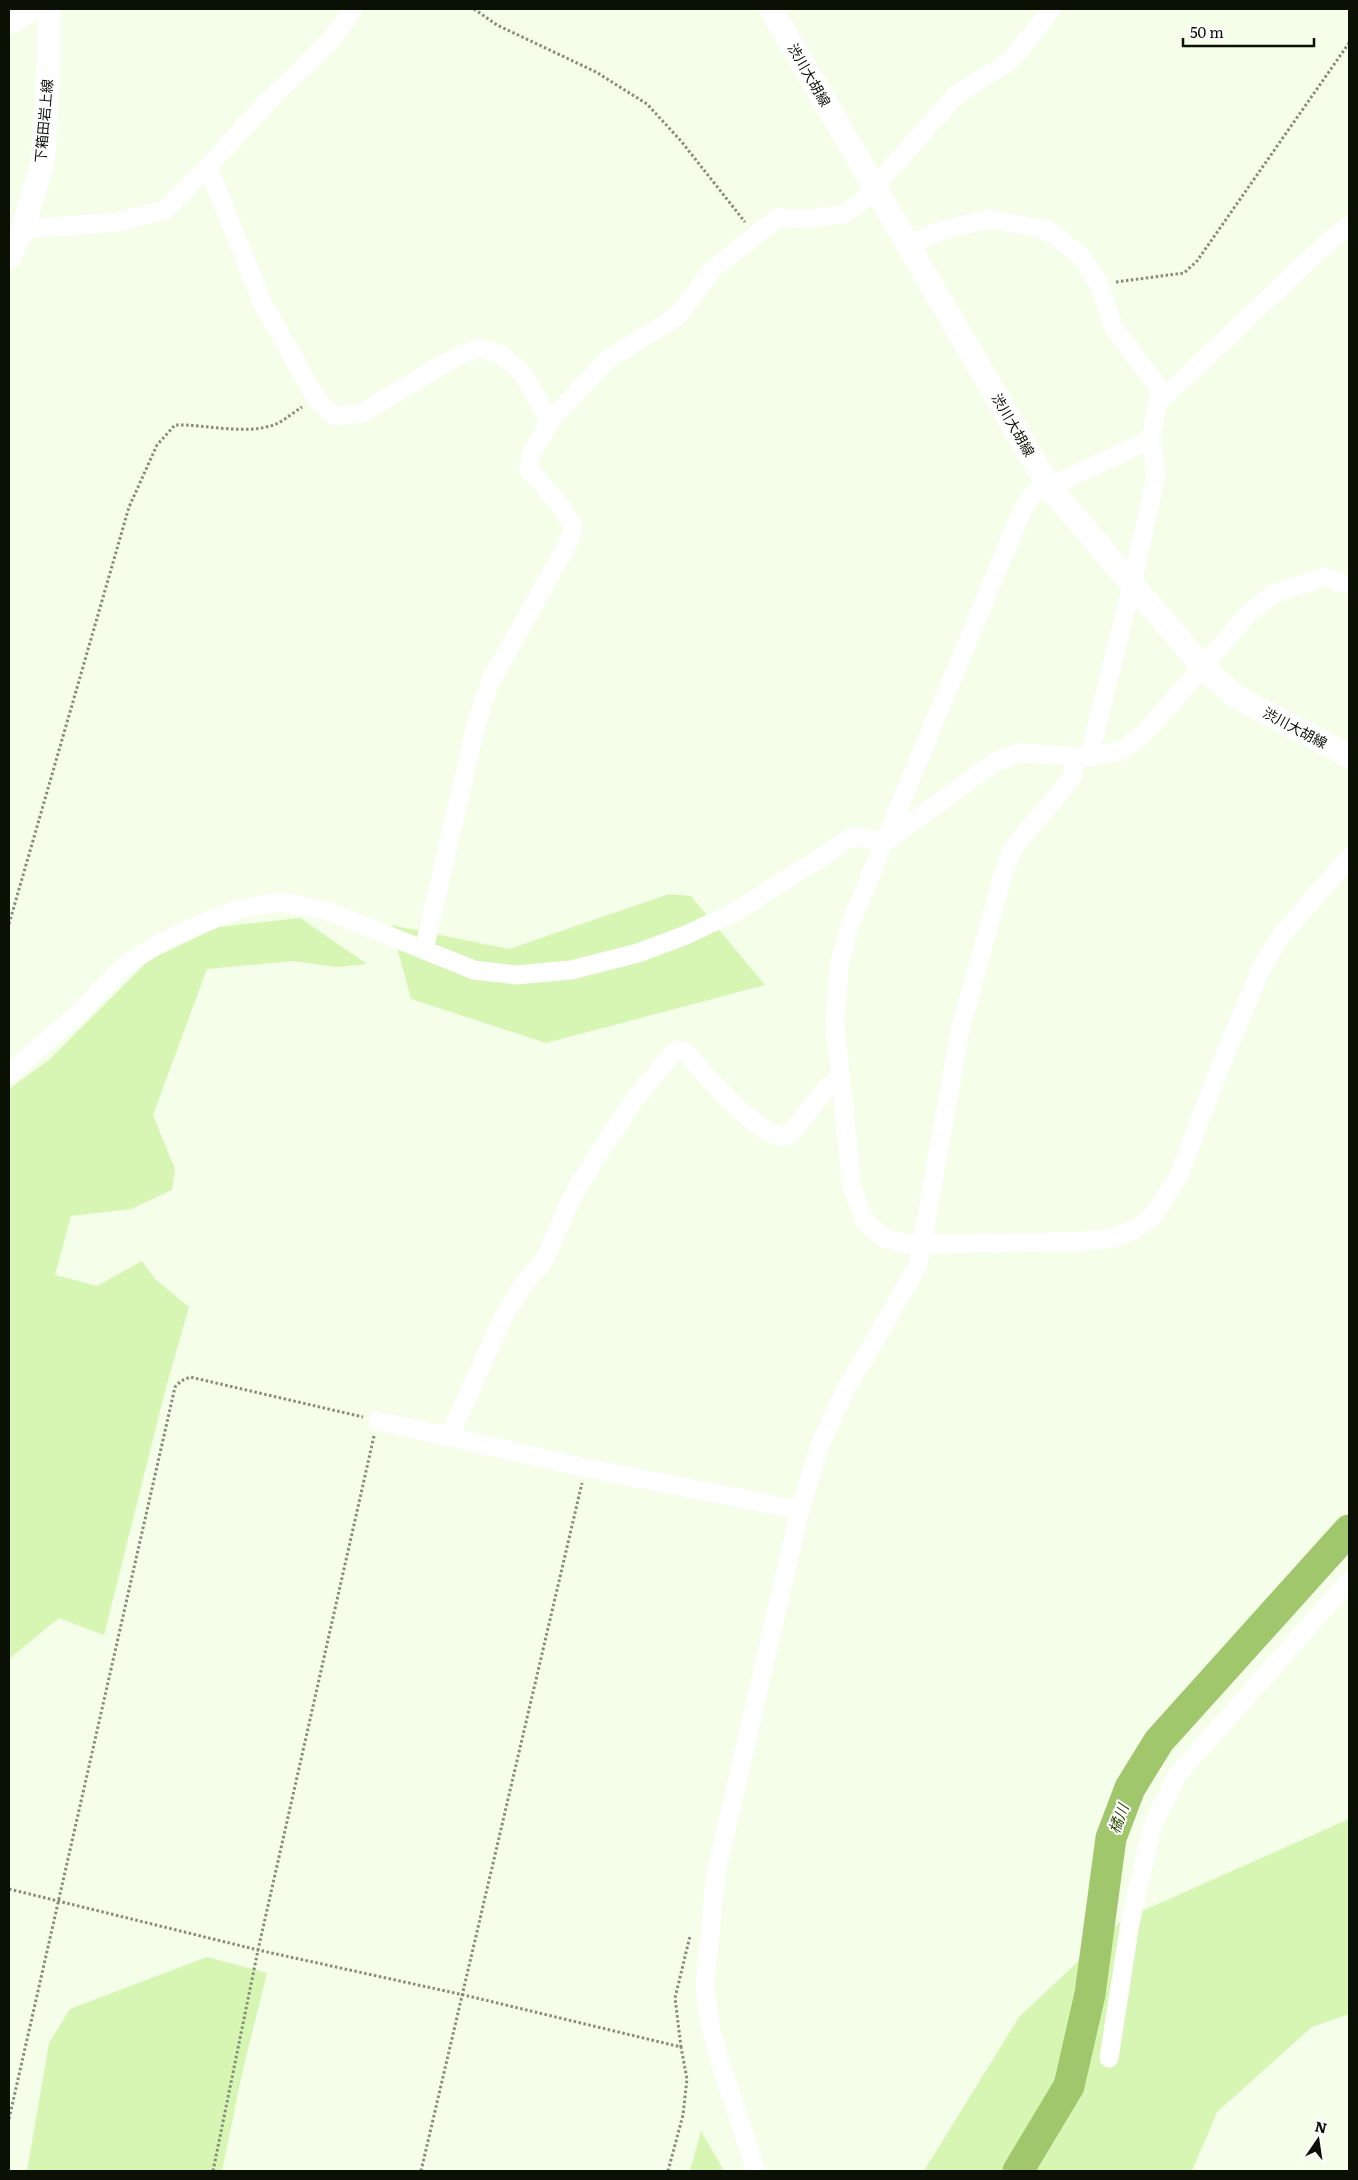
<svg xmlns="http://www.w3.org/2000/svg" width="1358" height="2180" font-family="Literata,'Noto Sans JP',serif">
	<rect width="100%" height="100%" fill="#f4fee9"/>
	<!-- green -->
	<path fill="#d7f6b3" d="M669,894L691,896L765,985L546,1043L411,999L391,925L509,949Z
		M300,918L367,964L336,967L293,961L207,969L153,1115L175,1169L172,1190L131,1209L71,1216L55,1275L97,1286L142,1261L155,1279L189,1307L165,1391L104,1635L59,1618L9,1659V1089L49,1060L149,960L218,927Z
		M1349,1819V2014L1312,2027L1217,2112L1192,2171H924L1019,2017L1122,1920Z
		M207,1957L267,1973L243,2069L222,2171H27L49,2043L70,2009Z
		M701,2131L724,2171H690Z"/>
	<g fill="none" stroke-linecap="round" stroke-linejoin="round">
		<!-- river -->
		<path stroke="#a1c76d" stroke-width="31" d="M1018,2171L1069,2086L1090,1994L1111,1838L1130,1788L1159,1741L1349,1530"/>
		<!-- path -->
		<path stroke="#858c7c" stroke-width="3" stroke-dasharray="2.5 2.5" stroke-linecap="butt" d="M474,9L497,25L596,72L647,104L681,141L745,222
			M1116,282L1184,273L1197,261L1349,43
			M9,924L129,507L157,445L175,425C207,424 246,436 276,424C285,420 294,412 302,407
			M9,1889L258,1950L464,1995L681,2047L675,1998L690,1936
			M9,2119L175,1387L181,1381L190,1377L363,1417
			M213,2171L258,1950L374,1436
			M421,2171L582,1483
			M668,2171L683,2115L687,2079L681,2047"/>
		<!-- minor -->
		<path stroke="#fff" stroke-width="19" d="M9,25L36,9
			M208,167L263,304L316,398L334,416L362,413L452,359L479,348L502,355L522,373L550,421L608,359L678,316L712,270L777,218L811,219L844,214L861,202L956,95L1011,60L1052,9
			M23,229L119,222L165,210L208,167L267,102L329,42L354,9
			M908,245L943,230L989,219L1048,230L1082,257L1099,284L1114,328L1165,396
			M1151,439L1032,495L1021,513L850,925L839,966L835,1025L852,1188L865,1221L881,1236L903,1244H923L1077,1242L1112,1238L1136,1229L1153,1216L1178,1178L1219,1069L1261,969L1280,937L1349,858
			M1089,757L1132,585L1156,475L1151,439L1158,398L1165,396L1311,258L1349,225
			M424,950L477,721L491,680L570,540L573,525L556,500L529,470L531,455L550,421
			M9,1074L81,1011L123,967L153,947L193,927L239,909L281,902L325,910L474,970L516,975L571,970L638,953L686,935L735,912L854,836L885,842L995,762L1018,753L1089,757L1121,751L1145,733L1247,615L1273,594L1324,577L1349,585
			M378,1421L586,1468L800,1510
			M449,1437L504,1316L524,1284L545,1259L571,1199L586,1173L637,1096L673,1053L679,1050L684,1051C713,1082 741,1120 780,1137L790,1134L825,1090L841,1076
			M1109,2058L1130,1923L1153,1824L1178,1774L1349,1581
			M756,2171L721,2065L710,2025L705,1986L716,1873L800,1510L821,1442L845,1391L918,1266L960,1031L1003,874L1013,849L1072,777L1076,757"/>
		<!-- major -->
		<path stroke="#fff" stroke-width="24" d="M771,9L1049,487L1203,667L1235,696L1349,756
			M9,257L23,229L43,161L49,61V9"/>
	</g>
	<g text-anchor="middle" stroke-width="4" stroke-linejoin="round" paint-order="stroke">
		<!-- street labels -->
		<g font-size="14" fill="#0b1005" stroke="#fff">
			<text transform="translate(809 75) rotate(60)" y="5">渋川大胡線</text>
			<text transform="translate(44 121) rotate(-85)" y="5">下箱田岩上線</text>
			<text transform="translate(1013 425) rotate(60)" y="5">渋川大胡線</text>
			<text transform="translate(1295 728) rotate(28)" y="5">渋川大胡線</text>
		</g>
		<!-- water labels -->
		<g font-size="15" font-style="italic" fill="#344c09" stroke="#fff">
			<text transform="translate(1119 1819) rotate(-70)" y="5">橘川</text>
		</g>
	</g>
	<!-- border -->
	<rect width="1358" height="2180" fill="none" stroke="#0b1005" stroke-width="20"/>
	<!-- north arrow -->
	<g transform="translate(1318 2140) rotate(13)" stroke="#ffffff" stroke-width="4" paint-order="stroke">
	<path d="M0-4L9 19L0 12L-9 19Z" fill="#0b1005"/>
	<text y="-8" font-size="14" font-weight="bold" text-anchor="middle" fill="#0b1005">N</text>
	</g>
	<!-- scale -->
	<path d="M1183 38v8h131v-8" fill="none" stroke="#0b1005" stroke-width="2.5"/>
	<text x="1190" y="38" font-size="15" fill="#0b1005" stroke="#ffffff" stroke-width="4" paint-order="stroke">50 m</text>
</svg>
